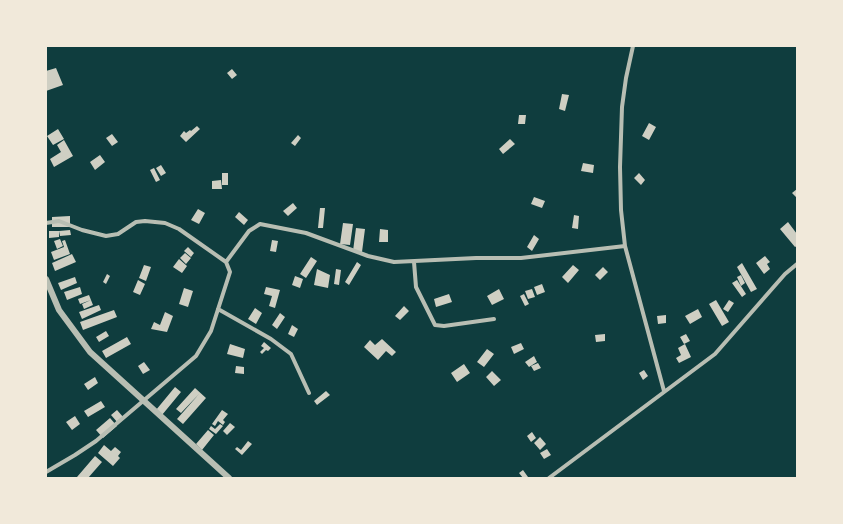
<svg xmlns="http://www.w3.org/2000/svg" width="843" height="524" font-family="Mulish,sans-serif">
	<rect width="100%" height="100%" fill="#0f3d3e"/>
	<!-- building -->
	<path fill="#cfcfc3" d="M56,68L63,85L46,91V71Z
		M232,69L237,75L232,79L227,73Z
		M562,94L569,95L565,111L559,109Z
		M519,115H526L525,124H518Z
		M649,123L656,127L649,140L642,136Z
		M197,126L200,129L186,142L180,136L184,131L186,133L190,130L191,131Z
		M58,129L64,139L53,145L47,136Z
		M112,134L118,142L112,146L106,138Z
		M298,135L301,138L295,146L291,143Z
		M510,139L515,144L503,154L499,149Z
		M64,140L73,156L54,167L50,159L61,152L57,145Z
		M100,155L105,162L95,170L90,162Z
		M583,163L594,165L593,173L581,171Z
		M161,165L166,173L161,176L156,168Z
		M154,168L160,180L156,182L150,170Z
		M222,173H228V185H222Z
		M639,173L645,180L641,185L634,178Z
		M221,180L222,189H212V181Z
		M797,189V198L792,193Z
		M534,197L545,201L542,208L531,204Z
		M293,203L297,208L288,216L283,211Z
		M320,208H325L323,228H318Z
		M198,209L205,213L199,224L191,220Z
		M239,212L248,220L244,225L235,217Z
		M574,215L579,216L578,229L572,228Z
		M70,216V227H52V217Z
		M788,222L797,234V246L795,247L780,229Z
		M343,223L353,224L350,245L340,244Z
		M356,228L365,229L362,252L353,251Z
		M380,229L388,230V242H379Z
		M70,230L71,235L60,236L59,231Z
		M49,231H59V237L49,238Z
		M534,235L539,239L532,251L527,247Z
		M60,239L63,246L57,249L54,241Z
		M65,240L70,254L54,260L51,252L64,247L62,241Z
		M272,240L278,241L276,252L270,251Z
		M188,247L194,253L191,257L184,251Z
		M185,253L191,258L186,264L180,258Z
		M72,254L76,262L55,271L52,263Z
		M765,256L770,262L767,264L770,269L764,274L756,263Z
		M311,257L317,261L306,278L300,274Z
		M179,259L187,266L182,273L173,267Z
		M357,262L361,265L349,285L345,282Z
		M742,263L757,289L751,292L737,267Z
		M144,265L151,267L146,281L139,278Z
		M573,265L579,270L568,283L562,277Z
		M603,267L608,272L600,280L595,275Z
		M317,269L330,275L328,288L314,285Z
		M336,269L341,270L339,285L334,284Z
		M107,274L110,276L106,284L103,282Z
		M741,275L745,283L741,286L737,277Z
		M295,276L303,279L300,288L292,285Z
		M75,277L77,283L61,290L58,283Z
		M138,280L145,284L140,295L133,292Z
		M737,280L746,294L742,297L732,283Z
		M542,284L545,292L537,295L534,287Z
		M80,287L82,294L67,300L64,292Z
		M266,287L280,290L275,308L269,306L272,296L264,294Z
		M184,288L193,291L188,307L179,304Z
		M499,289L504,299L492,305L487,296Z
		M532,289L535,297L528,299L525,291Z
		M449,294L452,302L436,307L434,299Z
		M524,294L529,304L525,306L520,296Z
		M89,295L91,300L80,304L78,299Z
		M91,300L93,305L84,309L82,304Z
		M716,300L729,322L722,326L709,304Z
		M729,300L734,303L728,312L723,309Z
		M99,305L101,310L82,319L79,312Z
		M404,306L409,311L400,320L395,316Z
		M255,308L262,313L256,324L248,319Z
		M698,309L702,317L690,324L685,316Z
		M114,310L117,317L83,330L80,322Z
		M165,312L173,316L167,332L151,329L154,322L160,325Z
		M280,313L285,317L277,329L272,325Z
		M666,315V323L658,324L657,316Z
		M292,325L298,329L294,337L288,334Z
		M106,331L109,336L99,342L96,337Z
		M605,334V341L596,342L595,335Z
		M686,334L690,341L684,344L680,337Z
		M127,337L131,344L106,358L102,351Z
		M382,339L396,352L392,356L386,351L378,360L364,347L370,340L375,345Z
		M264,342L271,348L268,351L266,350L262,354L260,352L264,348L261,346Z
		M521,343L524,349L514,354L511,347Z
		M230,344L245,349L243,358L227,354Z
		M685,344L691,357L679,363L676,358L681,355L678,348Z
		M487,349L494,354L484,367L477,362Z
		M534,356L537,362L529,367L525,362Z
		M144,362L150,370L143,374L138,366Z
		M538,363L541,368L534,371L531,366Z
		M464,364L470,373L457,382L451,373Z
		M236,366L244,367V374L235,373Z
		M644,370L648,376L643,380L639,373Z
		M492,371L501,380L494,386L486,377Z
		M95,377L98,383L88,390L84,384Z
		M175,387L181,392L162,415L156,410Z
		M195,388L206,398L183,424L177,419L199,394L181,413L176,409Z
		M326,391L330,395L317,405L314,401Z
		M101,401L105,407L88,417L84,411Z
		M117,410L124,418L118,423L111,415Z
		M222,410L228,414L223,420L225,422L223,425L218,421L215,426L212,424Z
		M75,416L80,424L72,430L66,422Z
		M110,418L117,426L103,438L96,430Z
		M230,423L235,427L227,435L223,431Z
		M220,424L223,426L216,434L209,429L211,426L215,429Z
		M208,430L214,435L202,450L196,444Z
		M532,432L536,438L531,442L527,436Z
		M540,437L546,444L540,450L534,443Z
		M248,441L252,444L242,455L235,449L237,447L241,450Z
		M104,445L111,451L115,447L121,452L118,456L120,458L113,466L98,453Z
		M547,449L551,455L544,459L540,453Z
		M95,456L102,462L88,478H79L77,477Z
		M523,470L528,477L527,478H523L519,473Z"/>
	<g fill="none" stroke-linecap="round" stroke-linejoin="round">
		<!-- minor -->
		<path stroke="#b8beb3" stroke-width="4" d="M633,46L626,78L622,107L620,167L621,210L625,246L664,391
			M46,223L59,221L82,230L106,236L118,234L136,222L145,221L165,223L179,229L226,262L230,272L211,331L196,356L96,441L75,455L46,472
			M226,262L249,231L260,224L306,233L368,256L394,262L476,258H521L625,246
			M414,262L416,287L435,325L444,326L494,319
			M218,309L271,339L291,354L309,393
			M549,478L715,354L785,274L797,264"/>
		<!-- tertiary -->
		<path stroke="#b8beb3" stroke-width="6" d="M46,279L59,310L90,352L229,478"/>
	</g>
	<!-- border -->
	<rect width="843" height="524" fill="none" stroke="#f1e9da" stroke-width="94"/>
</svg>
